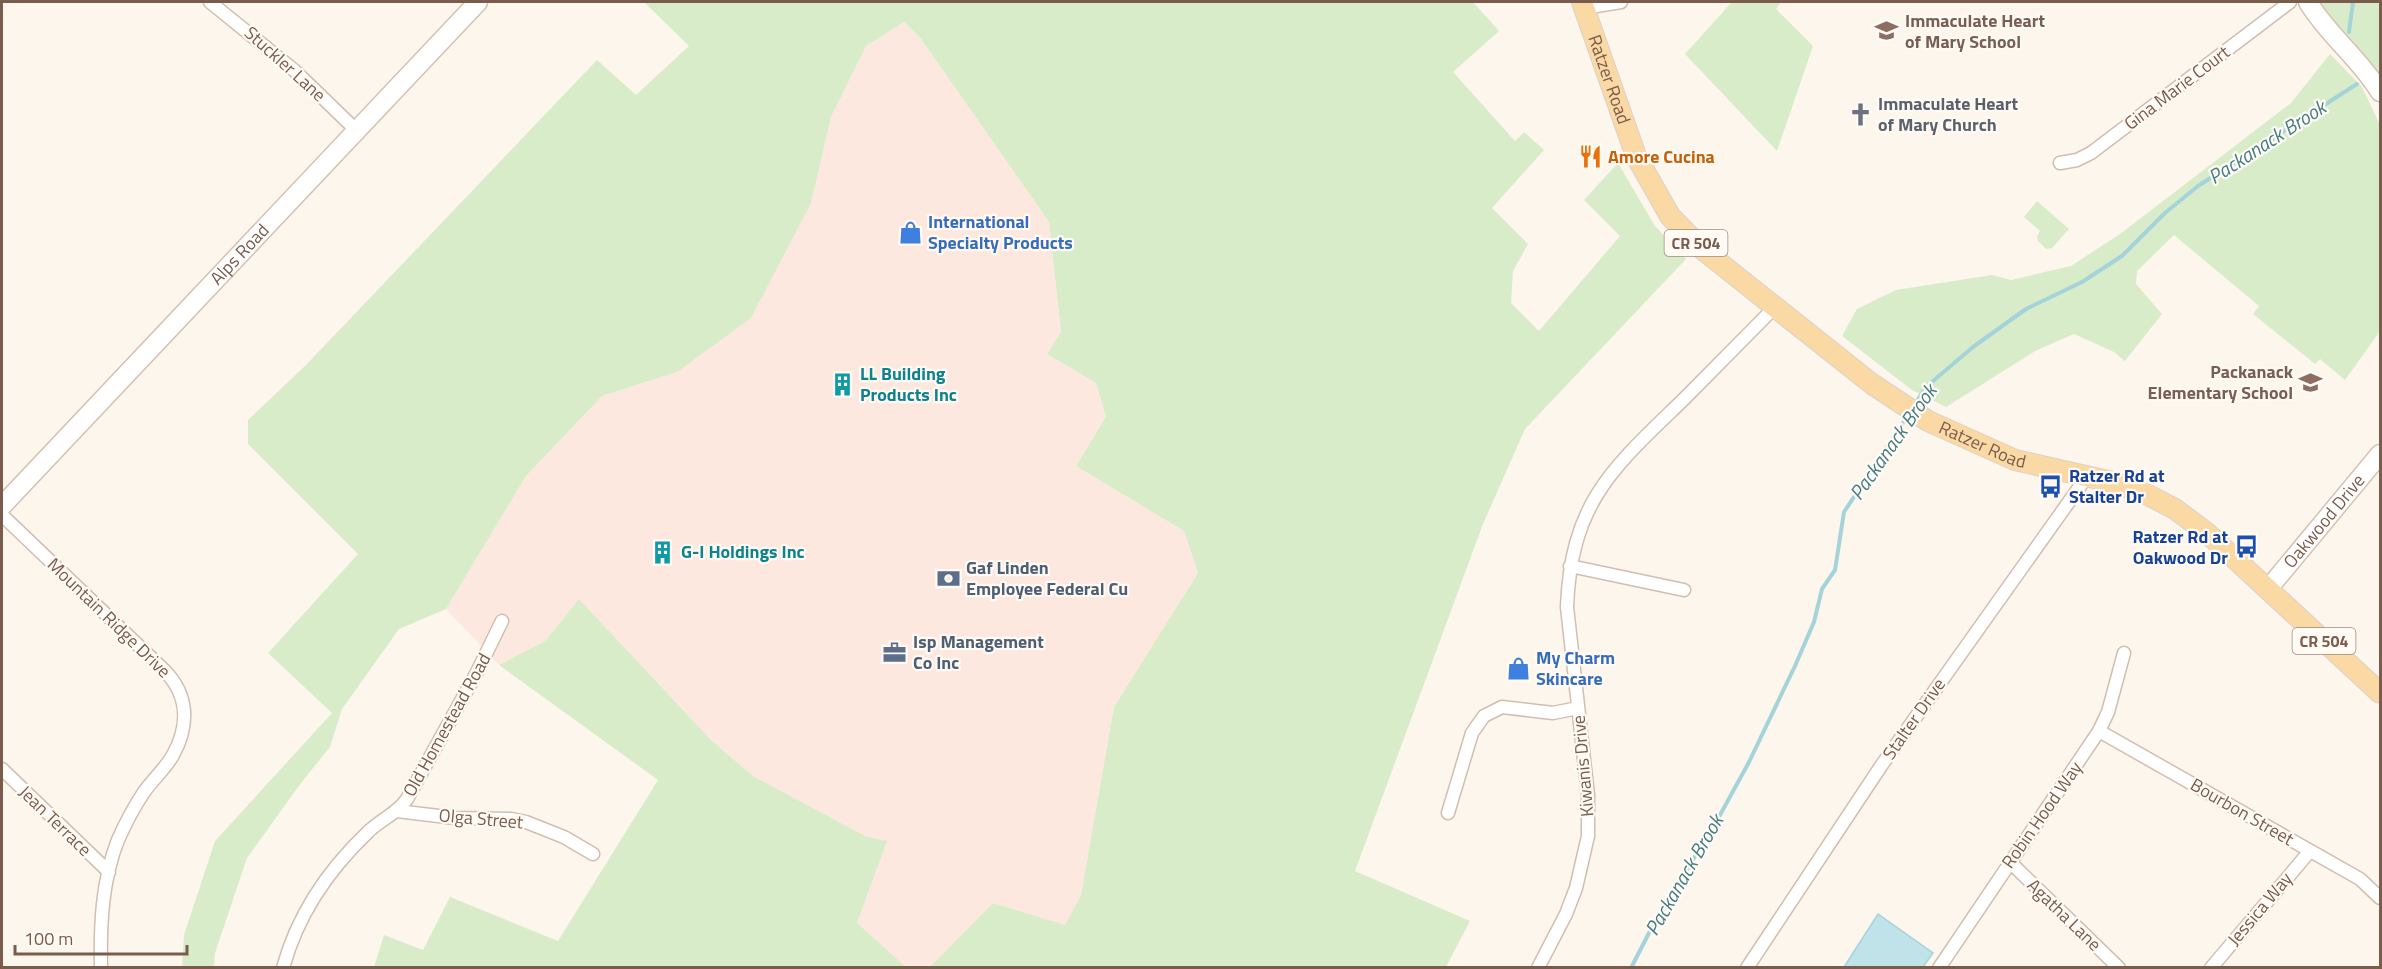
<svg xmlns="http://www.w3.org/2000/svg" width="2382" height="969" font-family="'Titillium Web',sans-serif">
	<rect width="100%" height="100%" fill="#fdf6ec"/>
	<!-- commercial -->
	<path fill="#fde8e0" d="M904,22L921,39L1049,222L1061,333L1047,354L1096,383L1106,418L1076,466L1184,531L1198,573L1114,707L1081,895L1065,926L993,903L930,968L906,967L857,923L887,841L865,836L753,776L711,740L579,599L545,641L499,665L446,609L526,476L602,396L677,372L811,203L831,117L866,46Z"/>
	<!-- green -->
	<path fill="#d8ecc9" d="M644,2H1473L1499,31L1453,72L1515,141L1524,132L1544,150L1492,208L1528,244L1513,271L1511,303L1539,331L1620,236L1584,200L1618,163L1655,226L1686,259L1525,429L1483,524L1355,871L1470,921L1446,967H930L993,903L1065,925L1081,895L1114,707L1198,573L1184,531L1076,466L1106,417L1096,383L1047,354L1061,332L1049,222L921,39L904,22L866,46L831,117L811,203L751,318L677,372L602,396L526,476L446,609L399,629L342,709L330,747L301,783L247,858L215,953L214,967H182L184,935L215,841L332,713L268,653L358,554L248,444V420L305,366L597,60L636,95L689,46Z
		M1732,2H1781L1776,9L1813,46L1777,151L1685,54Z
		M2316,2H2380V80Z
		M2330,54L2362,87L2380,125V331L2345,380L2320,359L2315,364L2253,314L2259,306L2174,235L2137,271L2136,284L2162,314L2125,361L2114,352L2074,334L2035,351L1946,407L1912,390L1842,336L1857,309L1896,290L1992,275L2011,280L2071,266L2120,234L2291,103Z
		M2037,201L2069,229L2052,248L2046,249L2038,241L2037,236L2040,231L2024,217Z
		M579,599L711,740L753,776L865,836L887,841L857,923L906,967H374L384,935L423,950L450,897L558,941L658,780L499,665L545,641Z"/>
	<!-- water -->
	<path fill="#bfe3e8" stroke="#a5d3da" stroke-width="1.5" d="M1878,914L1933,953L1923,967H1844Z"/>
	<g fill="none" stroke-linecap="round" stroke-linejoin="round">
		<!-- stream -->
		<path stroke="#a5d3da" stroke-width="4" d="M2349,32L2353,2
			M1915,404L1926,387L1973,347L2026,309L2082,282L2122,256L2165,213L2198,186L2357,84
			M1631,968L1650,931L1720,815L1749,762L1795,666L1814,622L1822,589L1835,570L1844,512L1908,415"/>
		<defs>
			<path id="street" d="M210,2L295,71L356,130
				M1584,8L1621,2
				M2060,163L2077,160L2091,153L2290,2
				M2,515L165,671C189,696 189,726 173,755C166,768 153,779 144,792C134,807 125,824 118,840C102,880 100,925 101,968
				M1570,566L1684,590
				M2099,731L2360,879L2380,898
				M2,769L109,872
				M397,811L455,818L511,819L526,822L564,837L593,854
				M1448,813L1472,733L1484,716L1502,707L1553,713L1578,708
				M2010,862L2119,968
				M283,968C298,913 328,870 368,832C381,819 397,814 407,799L477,672L502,621
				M1538,968L1566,914L1576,888L1588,836V795L1567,607C1571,501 1614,467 1684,399C1714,369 1744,338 1774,308
				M1747,968L1881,766L2088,475
				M1939,968L2099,731L2108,712L2124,653
				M2211,968L2310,851"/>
			<g id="secondary">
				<path d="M2308,2C2328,35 2360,59 2380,92"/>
				<path id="s1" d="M2,506L478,2"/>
				<path id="s2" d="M2268,589L2380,454"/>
			</g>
			<g id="primary">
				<path id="s3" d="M1582,2L1636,156L1670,216L1702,249L1872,384L1928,421L2015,460L2112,482L2148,495L2175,509L2207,533L2380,693"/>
			</g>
		</defs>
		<!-- street casing -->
		<use href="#street" stroke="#d1beb0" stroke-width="15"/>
		<!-- secondary casing -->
		<use href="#secondary" stroke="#d6c0b0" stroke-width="21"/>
		<!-- primary casing -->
		<use href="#primary" stroke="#dad1cd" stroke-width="22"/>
		<!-- street -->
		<use href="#street" stroke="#fff" stroke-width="12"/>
		<!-- secondary -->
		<use href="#secondary" stroke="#fff" stroke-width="18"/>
		<!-- primary -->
		<use href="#primary" stroke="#fbd9a5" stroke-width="20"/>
	</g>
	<!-- icons -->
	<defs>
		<symbol id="school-bare" viewBox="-9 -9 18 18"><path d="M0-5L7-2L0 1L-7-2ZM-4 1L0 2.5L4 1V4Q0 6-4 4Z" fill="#8d6e63" stroke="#fffaf3" stroke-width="2.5" paint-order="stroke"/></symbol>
		<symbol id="church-bare" viewBox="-9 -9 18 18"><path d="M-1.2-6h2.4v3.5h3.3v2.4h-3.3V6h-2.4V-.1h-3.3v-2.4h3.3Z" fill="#6b7280" stroke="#fffaf3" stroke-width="2.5" paint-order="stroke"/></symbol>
		<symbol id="restaurant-bare" viewBox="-9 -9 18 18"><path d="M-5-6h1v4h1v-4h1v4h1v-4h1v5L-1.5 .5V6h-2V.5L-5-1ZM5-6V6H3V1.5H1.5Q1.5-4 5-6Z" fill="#e8710a" stroke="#fffaf3" stroke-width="2.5" paint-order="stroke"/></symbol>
		<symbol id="shop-bare" viewBox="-9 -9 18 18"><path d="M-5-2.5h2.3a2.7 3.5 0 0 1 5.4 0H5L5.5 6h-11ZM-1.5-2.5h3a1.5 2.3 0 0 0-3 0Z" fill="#3f7fe0" stroke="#fffaf3" stroke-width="2.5" paint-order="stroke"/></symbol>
		<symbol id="building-bare" viewBox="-9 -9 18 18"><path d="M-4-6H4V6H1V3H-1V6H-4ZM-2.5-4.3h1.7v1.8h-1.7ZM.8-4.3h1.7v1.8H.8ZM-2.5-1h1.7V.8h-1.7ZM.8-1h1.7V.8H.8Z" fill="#0f9aa8" stroke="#fffaf3" stroke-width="2.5" paint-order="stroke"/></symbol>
		<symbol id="bus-bare" viewBox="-9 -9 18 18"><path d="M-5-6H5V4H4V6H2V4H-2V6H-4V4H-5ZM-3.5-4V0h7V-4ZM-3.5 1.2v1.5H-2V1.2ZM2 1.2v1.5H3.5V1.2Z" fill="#1a4fb4" stroke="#fffaf3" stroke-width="2.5" paint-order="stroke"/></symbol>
		<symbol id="bank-bare" viewBox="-9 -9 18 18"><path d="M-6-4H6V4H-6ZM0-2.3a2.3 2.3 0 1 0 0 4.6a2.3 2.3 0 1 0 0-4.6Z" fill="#5c6f8a" stroke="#fffaf3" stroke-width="2.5" paint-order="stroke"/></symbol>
		<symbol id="office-bare" viewBox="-9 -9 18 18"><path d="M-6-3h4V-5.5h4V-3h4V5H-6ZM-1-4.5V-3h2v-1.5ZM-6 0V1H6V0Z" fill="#5c6f8a" stroke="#fffaf3" stroke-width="2.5" paint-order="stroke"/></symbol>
	</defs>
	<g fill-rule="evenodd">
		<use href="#school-bare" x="1870" y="14" width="33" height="33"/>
		<use href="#church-bare" x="1844" y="98" width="33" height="33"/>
		<use href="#restaurant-bare" x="1574" y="140" width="33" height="33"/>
		<use href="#shop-bare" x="894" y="216" width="33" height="33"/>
		<use href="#school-bare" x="2294" y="366" width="33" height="33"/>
		<use href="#building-bare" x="826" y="368" width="33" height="33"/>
		<use href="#bus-bare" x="2034" y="470" width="33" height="33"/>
		<use href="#bus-bare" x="2230" y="530" width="33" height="33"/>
		<use href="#building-bare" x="646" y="536" width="33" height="33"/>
		<use href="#bank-bare" x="932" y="562" width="33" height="33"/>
		<use href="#office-bare" x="878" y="636" width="33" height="33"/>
		<use href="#shop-bare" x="1502" y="652" width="33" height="33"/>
	</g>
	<g text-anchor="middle" stroke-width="4.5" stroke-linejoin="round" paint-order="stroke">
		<!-- shield labels -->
		<g fill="#fffaf3" stroke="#a28b7f" stroke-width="1.5">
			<rect x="1664.5" y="230" width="63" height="26" rx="4.5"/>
			<rect x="2292.5" y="628" width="63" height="26" rx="4.5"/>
		</g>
		<g font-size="16" font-weight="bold" fill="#7a5c4d">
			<text x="1696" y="249">CR 504</text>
			<text x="2324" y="647">CR 504</text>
		</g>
		<!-- education labels -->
		<g font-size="18" font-weight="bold" fill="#785e54" stroke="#fffaf3" text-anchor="start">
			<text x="1905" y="27">Immaculate Heart<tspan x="1905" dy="21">of Mary School</tspan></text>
			<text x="2293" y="378" text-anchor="end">Packanack<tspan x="2293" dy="21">Elementary School</tspan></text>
		</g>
		<!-- street labels -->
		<g font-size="18" fill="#7a5c4d" stroke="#fffaf3">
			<text transform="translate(285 64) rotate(42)" y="6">Stuckler Lane</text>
			<text dy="6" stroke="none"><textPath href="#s3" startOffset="82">Ratzer Road</textPath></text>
			<text transform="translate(2177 88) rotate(-37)" y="6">Gina Marie Court</text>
			<text dy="6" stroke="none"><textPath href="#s1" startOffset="346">Alps Road</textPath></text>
			<text dy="6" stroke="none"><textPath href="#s3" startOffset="622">Ratzer Road</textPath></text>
			<text dy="6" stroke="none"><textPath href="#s2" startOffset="88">Oakwood Drive</textPath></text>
			<text transform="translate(109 618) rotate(44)" y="6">Mountain Ridge Drive</text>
			<text transform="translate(1914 719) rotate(-55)" y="6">Stalter Drive</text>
			<text transform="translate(447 725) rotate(-61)" y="6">Old Homestead Road</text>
			<text transform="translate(1583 766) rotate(-95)" y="6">Kiwanis Drive</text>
			<text transform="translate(2242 812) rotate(30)" y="6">Bourbon Street</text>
			<text transform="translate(2042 815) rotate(-55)" y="6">Robin Hood Way</text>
			<text transform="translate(481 819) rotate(5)" y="6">Olga Street</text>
			<text transform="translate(55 821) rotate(44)" y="6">Jean Terrace</text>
			<text transform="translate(2260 909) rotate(-50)" y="6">Jessica Way</text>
			<text transform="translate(2064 915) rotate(44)" y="6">Agatha Lane</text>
		</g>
		<!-- worship labels -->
		<g font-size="18" font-weight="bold" fill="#5b616d" stroke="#fffaf3" text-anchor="start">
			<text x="1878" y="110">Immaculate Heart<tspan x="1878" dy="21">of Mary Church</tspan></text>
		</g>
		<!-- food labels -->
		<g font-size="18" font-weight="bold" fill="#c56008" stroke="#fffaf3" text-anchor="start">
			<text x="1608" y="163">Amore Cucina</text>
		</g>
		<!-- shop labels -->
		<g font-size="18" font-weight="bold" fill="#366cbe" stroke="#fffaf3" text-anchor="start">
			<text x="928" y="228">International<tspan x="928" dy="21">Specialty Products</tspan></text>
			<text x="1536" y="664">My Charm<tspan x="1536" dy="21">Skincare</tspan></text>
		</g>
		<!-- culture labels -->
		<g font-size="18" font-weight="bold" fill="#0d838f" stroke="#fffaf3" text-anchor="start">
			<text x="860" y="380">LL Building<tspan x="860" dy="21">Products Inc</tspan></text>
			<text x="681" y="558">G-I Holdings Inc</text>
		</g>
		<!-- transit labels -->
		<g font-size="18" font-weight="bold" fill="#164399" stroke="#fffaf3" text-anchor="start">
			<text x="2069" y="482">Ratzer Rd at<tspan x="2069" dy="21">Stalter Dr</tspan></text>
			<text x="2228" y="543" text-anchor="end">Ratzer Rd at<tspan x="2228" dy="21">Oakwood Dr</tspan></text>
		</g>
		<!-- service labels -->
		<g font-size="18" font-weight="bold" fill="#4e5e75" stroke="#fffaf3" text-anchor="start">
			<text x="966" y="574">Gaf Linden<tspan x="966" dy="21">Employee Federal Cu</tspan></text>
			<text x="913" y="648">Isp Management<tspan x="913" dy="21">Co Inc</tspan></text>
		</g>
		<!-- water labels -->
		<g font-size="20" font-style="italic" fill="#437c86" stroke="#fffaf3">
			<text transform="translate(2267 142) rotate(-33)" y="7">Packanack Brook</text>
			<text transform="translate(1893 442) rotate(-55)" y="7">Packanack Brook</text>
			<text transform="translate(1684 875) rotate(-60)" y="7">Packanack Brook</text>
		</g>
	</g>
	<!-- border -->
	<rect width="2382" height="969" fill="none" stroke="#7a5c4d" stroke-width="6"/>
	<!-- scale -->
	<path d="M15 945v9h172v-9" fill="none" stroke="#7a5c4d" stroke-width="3"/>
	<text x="24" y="945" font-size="18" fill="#7a5c4d" stroke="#fffaf3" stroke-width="4.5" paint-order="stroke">100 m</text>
</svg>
